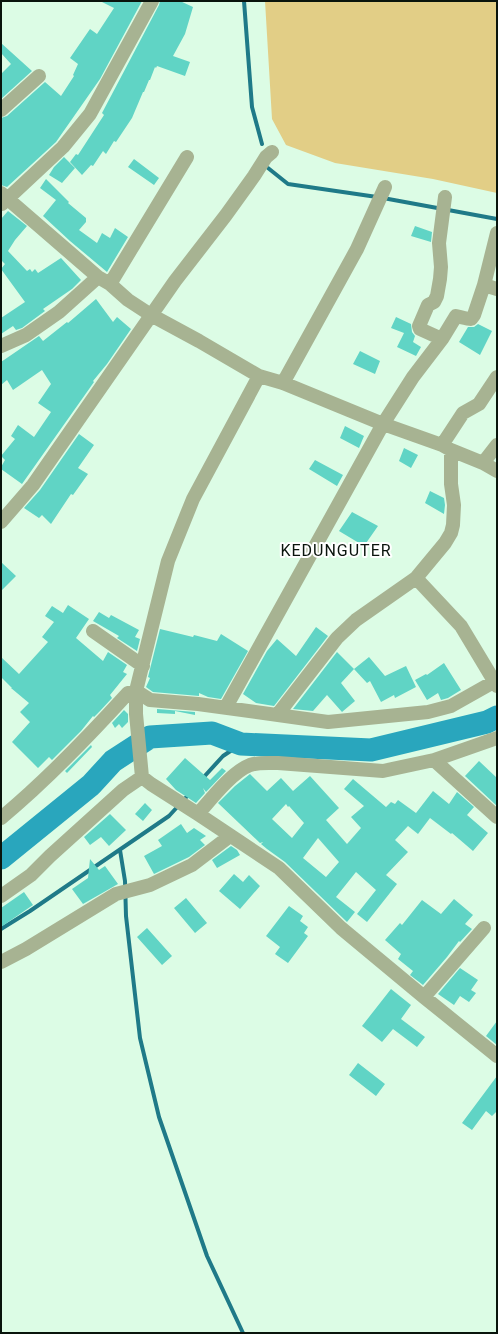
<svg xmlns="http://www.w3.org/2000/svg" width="498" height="1334" font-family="Roboto,sans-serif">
	<rect width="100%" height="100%" fill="#dcfce5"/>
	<!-- green -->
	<path fill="#e2ce86" d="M265,1H497V193L433,179L335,163L286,145L272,119Z"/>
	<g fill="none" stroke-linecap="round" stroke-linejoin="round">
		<!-- stream -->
		<path stroke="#1f7a88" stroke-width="4" d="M244,1L252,107L262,144
			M268,168L288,184L377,197
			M383,198L497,219
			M202,779L223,756L241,744
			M120,850L125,881L126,916L140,1038L159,1117L207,1256L243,1333
			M1,929L30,911L169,816L190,793"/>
		<!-- river -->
		<path stroke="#29a6bd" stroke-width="23" d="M1,858L91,785L113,761L150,737L212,733L241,744L371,750L487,722L497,717"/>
	</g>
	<!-- building -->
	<path fill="#60d4c5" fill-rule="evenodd" d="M100,1H142L100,79L56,142L7,187L1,185V118L7,116L45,82L61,96L74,76L73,75L78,64L70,58L90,29L97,34L114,8Z
		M160,1H180L193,7L185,34L173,56L190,62L185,76L157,66L156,68L155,67L150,80H149L144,92H143L132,118L116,142L114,141L106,154L103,151L93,166L91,165L82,175L70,162L76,154L78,155L104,115L102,113L159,5Z
		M1,43L32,71L1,99V74L11,64L1,53Z
		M64,157L75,168L62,183L49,175L54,167Z
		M134,159L159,178L154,185L128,167Z
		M46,179L69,202L68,203L86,218V222L79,230L97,243L102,233L110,238L115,228L128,237L107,272L70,241L43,216L56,200L40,188Z
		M8,211L27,226L15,240L8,251L27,271L30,269L32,272L35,269L38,273L61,258L81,280L72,289L43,309L45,311L22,328L16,330L13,326L1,334V318L25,302L1,269L5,264L2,261L1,263V219Z
		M415,226L432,232L431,242L411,236Z
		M96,299L113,322L117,317L131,329L107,364L93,381L94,382L22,484L1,469V467L5,460L1,456L15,439L11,436L18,425L34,437L51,412L38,403L51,384L42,370L13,390L7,380L1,385V362L39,336L43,341L67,322L68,323Z
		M396,317L411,324L412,332L415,336L413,342L421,347L416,356L397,347L404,333L391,328Z
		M478,324L492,331L480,355L459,342L468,327H474Z
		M360,351L380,361L375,374L353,364Z
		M345,426L364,436L359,448L340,438Z
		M79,434L94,445L78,468L88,474L73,495L71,494L51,524L42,515L39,518L24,508L40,490Z
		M404,448L418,455L411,468L399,461Z
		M315,460L343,475L337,486L309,469Z
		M430,491L444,498L445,505L444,514L425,503Z
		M352,512L378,526L364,546L339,531Z
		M1,562L16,576L1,591Z
		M68,605L89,619L76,638L103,661L108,652L127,665L123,672L127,674L110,695L112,698L100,711L94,717L93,716L81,731L52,760L49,757L38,768L12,742L30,722L20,712L29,703L11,688H12L1,677V657L19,674L48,642L42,637L54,622L45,616L52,606L63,613Z
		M99,612L109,618L111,615L139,630L135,637L140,639L137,651L117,638L119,636L93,621Z
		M316,627L328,636L274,706L256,703L243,694L267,651L277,639L296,656Z
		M160,629L193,637L194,635L217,641L221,634L248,651L221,699L208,697L199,693V696L153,692L146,687L150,678L148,677Z
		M337,652L354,669L341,683L355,701L342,712L327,695L313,711L293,709Z
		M369,657L385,676L406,666L416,687L395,698L394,695L381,702L370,681L367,683L354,669Z
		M444,663L461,690L448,698L441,700L438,693L427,700L415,680L426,674L427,675Z
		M157,709L195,712V715L175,711V714L157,713Z
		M124,710L128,714V722L122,728L119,724L115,728L112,723Z
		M91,745L92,747L67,773L65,771Z
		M185,758L210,780L222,768L226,771L206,792L203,788L205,793L196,803L176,790L166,779Z
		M479,761L497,778V806L465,776Z
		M250,774L267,791L281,778L293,791L310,776L339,808L326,820L347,844L361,828L351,817L364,806L344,789L353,779L386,807L391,802L395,804L398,800L416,813L433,791L449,804L457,792L474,807L467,815L488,833L473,851L452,833L451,834L430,818L418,834L408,826L395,840L408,852L386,875L397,884L367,922L357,914L376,890L356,872L336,897L355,912L347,922L285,862L267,849L261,844L263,842L260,843L218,803L235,786ZM286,804L288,807L289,806L304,823L292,838L272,819ZM318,838L339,862L326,877L303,858Z
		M145,803L152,810L143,821L135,814Z
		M110,814L126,830L109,846L101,837L90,845L84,837Z
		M181,824L187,833L194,828L206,836L200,840L205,845L189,857L154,874L144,856L162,846L158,840Z
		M231,846L237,850L240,855L217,868L212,860Z
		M90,859L99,870L105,866L118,884L83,904L72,889L88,878Z
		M234,874L243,882L249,875L260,886L240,909L219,891Z
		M24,892L33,905L1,927V908Z
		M186,898L207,923L195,933L174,908Z
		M454,899L473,915L465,924L472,929L460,942L459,941L447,957L423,985L410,975L413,971L398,959L401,954L385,940L400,923L402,925L422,900L441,914Z
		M289,906L303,916L300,921L308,927L304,933L308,936L288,963L275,954L280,947L266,936Z
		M147,928L172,956L162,965L137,937Z
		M460,968L478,980L471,990L476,993L469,1002L460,996L454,1005L438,994Z
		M391,989L411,1005L401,1019L425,1037L417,1047L393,1029L382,1042L362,1026Z
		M497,1021V1045L486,1036Z
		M358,1063L385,1084L376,1096L349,1075Z
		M497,1076V1111L492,1116L486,1111L472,1130L462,1123Z"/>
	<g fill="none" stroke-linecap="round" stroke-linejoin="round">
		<!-- minor -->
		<path stroke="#a7b392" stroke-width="14" d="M1,110L39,76
			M1,193L98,277L110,284L128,300L151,315L199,341L259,376L283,383L383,424L442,445L451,450L483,463L497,471
			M2,204L63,147L90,114L152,1
			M110,284L187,157
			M484,285L497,289
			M442,339L420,329L419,326L428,305L434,302L437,296L440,279L441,267L439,243L445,197
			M1,346L26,335L59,312L98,277
			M259,376L193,499L168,561L136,691V714L142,777L151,784L198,814L279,868L341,928L424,997L497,1056
			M283,383L357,249L385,187
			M442,445L463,413L479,404L497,377
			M483,463L497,445
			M1,522L33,485L175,281L226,215L254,176L266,157L272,152
			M416,578L461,626L497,686
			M93,631L143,666
			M226,707L383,424L413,377L442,339L456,316C461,317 467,319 471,319L474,315L484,285L497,233
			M278,714L337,638L356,620L416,578L445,543L451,533L453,525L454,505L451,484V450
			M434,760L497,817
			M198,814C211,799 232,772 250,765C259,762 269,763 278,763L383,771L434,760L497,738
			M1,818C47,780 88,737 128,693L136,691L150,700L198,704L328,722L428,712L451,706L497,680
			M1,896L31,875L50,856L123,790L142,777
			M1,962L26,949L116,894L150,885L192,865L230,836
			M424,997L484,928"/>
	</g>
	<g text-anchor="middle" stroke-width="4" stroke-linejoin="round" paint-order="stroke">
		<!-- quarter labels -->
		<g font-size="16" letter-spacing="1" fill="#09140c" stroke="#fff">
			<text x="336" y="556">KEDUNGUTER</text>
		</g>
	</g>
	<!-- border -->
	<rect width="498" height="1334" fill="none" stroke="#09140c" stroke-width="4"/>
</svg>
